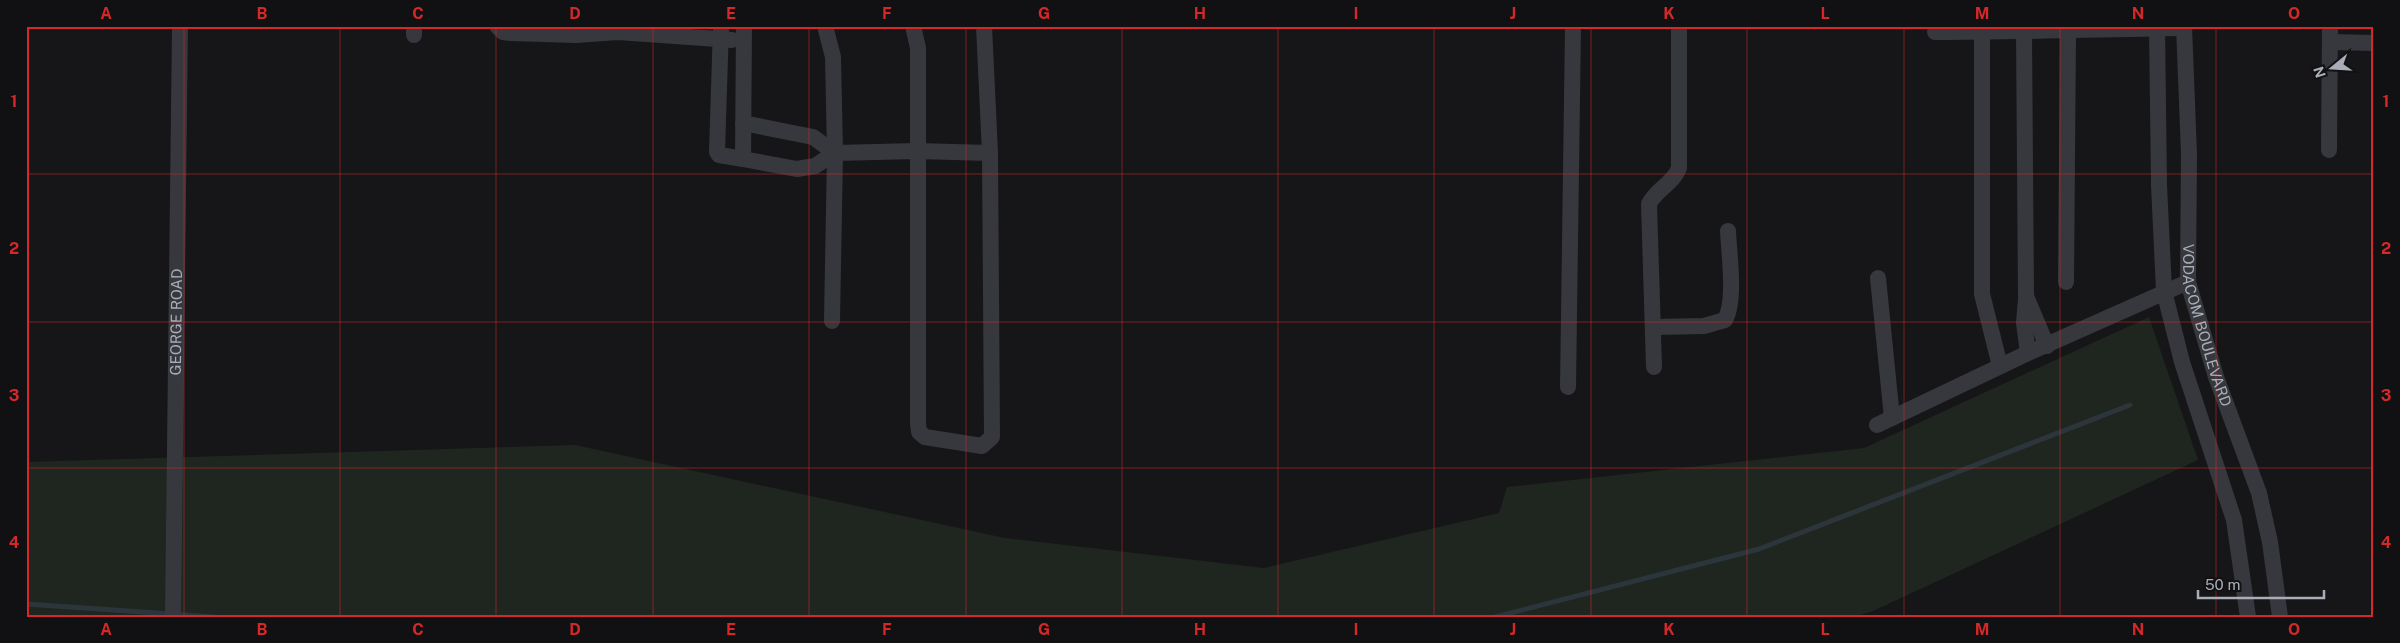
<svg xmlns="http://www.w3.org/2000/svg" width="2400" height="643" font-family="'Public Sans',sans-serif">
	<rect width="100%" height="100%" fill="#161618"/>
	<!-- green -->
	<path fill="#1e261f" d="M2149,317L2198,460L1873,611L1854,617H26V462L575,445L1005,538L1264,568L1499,513L1507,487L1864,448Z"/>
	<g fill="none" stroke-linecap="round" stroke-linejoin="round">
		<!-- stream -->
		<path stroke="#2c353c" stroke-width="5" d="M26,604L215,617
			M1495,617L1759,549L2130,405"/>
		<!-- minor -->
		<g stroke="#37383d" stroke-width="16">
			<path d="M497,26L503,32L511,33L576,35L618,32L732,40"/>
			<path d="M721,26L717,152L719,155L743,159L744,26"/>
			<path d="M825,26L833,57L835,153L832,321"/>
			<path d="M913,26L918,48V424L919,432L925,437L982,446L992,437L990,153L984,26"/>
			<path d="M2157,26L2159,185L2164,291L2182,362L2234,520L2248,617"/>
			<path id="s1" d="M2184,26L2189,154L2188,282L2216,377L2259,493L2270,542L2280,617"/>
			<path d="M1935,32C2018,32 2101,29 2184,28"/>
			<path d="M1982,32V294L2000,366"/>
			<path d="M2024,32L2026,296L2047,346"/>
			<path d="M414,35V26"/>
			<path d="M2331,42L2374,43"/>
			<path d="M2329,150L2330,26"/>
			<path d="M835,153L917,151L990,153"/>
			<path d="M743,159L797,169L815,166L835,153L813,137L743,123"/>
			<path d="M1878,278L1892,418"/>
			<path d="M2066,282L2068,32"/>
			<path d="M2026,299L2024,323L2028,353"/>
			<path d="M1654,327L1704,326L1725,320C1736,301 1729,254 1728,231"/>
			<path d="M1654,367L1649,204C1656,189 1673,184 1679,168V26"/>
			<path d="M1568,387L1573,26"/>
			<path d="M1877,425L2028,353L2188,282"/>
			<path id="s2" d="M173,617L180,26"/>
		</g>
	</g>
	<!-- grid -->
	<path fill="none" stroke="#d62828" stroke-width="1" stroke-opacity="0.55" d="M184,26V617M340,26V617M496,26V617M653,26V617M809,26V617M966,26V617M1122,26V617M1278,26V617M1434,26V617M1591,26V617M1747,26V617M1904,26V617M2060,26V617M2216,26V617M26,174H2374M26,322H2374M26,468H2374"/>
	<g text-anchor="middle" stroke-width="5" stroke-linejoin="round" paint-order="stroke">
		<!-- street labels -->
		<g font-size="15" fill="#a8adb8" stroke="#111113">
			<text dy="5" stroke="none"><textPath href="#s2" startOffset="295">GEORGE ROAD</textPath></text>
			<text dy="5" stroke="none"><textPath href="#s1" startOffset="302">VODACOM BOULEVARD</textPath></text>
		</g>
	</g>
	<!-- border -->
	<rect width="2400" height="643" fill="none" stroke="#111113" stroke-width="55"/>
	<!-- north arrow -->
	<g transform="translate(2332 68) rotate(252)" stroke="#111113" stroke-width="4" paint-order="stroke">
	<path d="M0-4L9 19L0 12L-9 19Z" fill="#a8adb8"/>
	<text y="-8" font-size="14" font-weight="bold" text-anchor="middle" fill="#a8adb8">N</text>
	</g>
	<!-- scale -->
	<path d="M2198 590v8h126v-8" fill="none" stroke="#a8adb8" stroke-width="2.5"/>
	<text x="2205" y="590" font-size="15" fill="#a8adb8" stroke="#111113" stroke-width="4" paint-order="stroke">50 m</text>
	<rect x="28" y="28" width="2344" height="588" fill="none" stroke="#d62828" stroke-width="2"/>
	<g font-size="16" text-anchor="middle" font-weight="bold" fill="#d62828">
		<text x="106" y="19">A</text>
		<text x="262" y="19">B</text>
		<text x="418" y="19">C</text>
		<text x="575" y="19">D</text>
		<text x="731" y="19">E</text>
		<text x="887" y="19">F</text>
		<text x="1044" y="19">G</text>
		<text x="1200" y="19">H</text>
		<text x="1356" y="19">I</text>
		<text x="1513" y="19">J</text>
		<text x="1669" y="19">K</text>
		<text x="1825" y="19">L</text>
		<text x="1982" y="19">M</text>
		<text x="2138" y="19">N</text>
		<text x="2294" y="19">O</text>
		<text x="14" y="107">1</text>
		<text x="2386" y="107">1</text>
		<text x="14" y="254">2</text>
		<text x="2386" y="254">2</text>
		<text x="14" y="401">3</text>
		<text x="2386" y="401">3</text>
		<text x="14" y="548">4</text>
		<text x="2386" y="548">4</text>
		<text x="106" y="635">A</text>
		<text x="262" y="635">B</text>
		<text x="418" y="635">C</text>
		<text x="575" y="635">D</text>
		<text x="731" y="635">E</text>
		<text x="887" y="635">F</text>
		<text x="1044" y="635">G</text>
		<text x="1200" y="635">H</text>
		<text x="1356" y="635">I</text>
		<text x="1513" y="635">J</text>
		<text x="1669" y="635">K</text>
		<text x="1825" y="635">L</text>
		<text x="1982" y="635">M</text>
		<text x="2138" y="635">N</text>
		<text x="2294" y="635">O</text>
	</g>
</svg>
